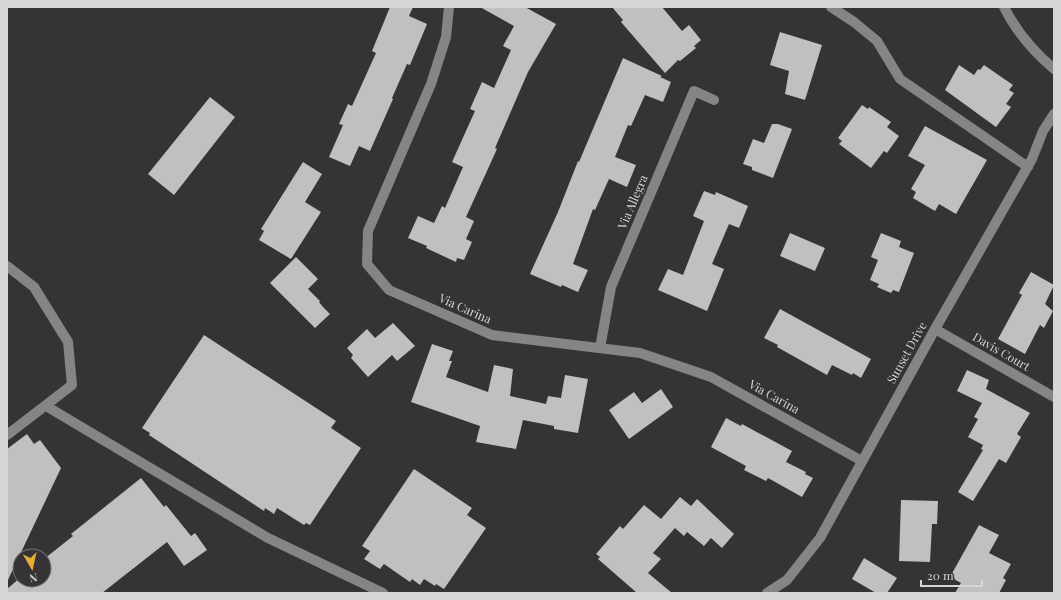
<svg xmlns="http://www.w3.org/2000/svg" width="1061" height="600" font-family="'Playfair Display',serif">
	<rect width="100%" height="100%" fill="#353336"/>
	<!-- building -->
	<path fill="#c1bfc2" d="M390,7H413L409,16L427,24L410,65L407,64L392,98L393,99L370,151L359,146L350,166L329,157L343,125L339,124L348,104L352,106L376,53L372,51Z
		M480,7H525L556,24L528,72L495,148L497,149L466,217L474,221L466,239L472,242L464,260L457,258L456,262L426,248L427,246L408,238L418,216L434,223L442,206L445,208L463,167L452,162L475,111L470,109L482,82L494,88L511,50L503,46L514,26Z
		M612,7H662L682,31L689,25L701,40L694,46L696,48L680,61L678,60L665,73L621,22L623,20Z
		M780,32L822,45L805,100L785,94L789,71L770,65Z
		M623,58L662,76L660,77L671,82L663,102L645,95L631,126L628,125L615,157L636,165L627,187L609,179L595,210L593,209L573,264L588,270L578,292L562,285L561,287L530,274L558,212L578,161L579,162Z
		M959,65L974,75L978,69L980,70L984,65L1013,85L1009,90L1014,93L1006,104L1011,107L996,127L945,90Z
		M210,97L235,117L174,195L148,174Z
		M862,105L868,109L869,107L891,122L887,127L899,136L887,153L884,151L871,168L839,144L842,141L838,138Z
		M772,124H778L792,129L773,178L752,170V167L743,164L753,139L764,143Z
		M925,126L987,160L956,214L939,204L935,211L913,198L916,192L911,189L925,165L908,156Z
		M303,162L322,174L305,202L321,212L291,259L259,240L264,231L261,229Z
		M704,191L715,195L716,192L748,206L739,228L729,224L712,264L724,269L707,311L658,290L668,269L683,275L704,221L693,216Z
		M790,233L825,248L815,271L780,256Z
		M881,233L901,241L899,247L914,253L899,292L893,290L891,293L877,287L879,284L870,280L878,260L871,257Z
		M296,257L318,279L308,289L320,301L319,302L323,307L330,314L315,328L270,283Z
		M1031,272L1054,285L1045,304L1053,311L1044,328L1040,325L1025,354L998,339L1022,295L1019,293Z
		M780,309L871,359L861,378L853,373L852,375L832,365L827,375L777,347L778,345L764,338Z
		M393,323L415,346L397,361L392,355L368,377L351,358L353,355L347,348L367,329L375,338Z
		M204,335L336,421L331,428L361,448L310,525L306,523L304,525L277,508L274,514L265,508L264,511L149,435L150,433L142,428Z
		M432,344L453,351L449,361H452L446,377L488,392L494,365L513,369L510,396L546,404L548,396L561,398L565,375L588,379L578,433L554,429V426L523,420L516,449L476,442L480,426L411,402Z
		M967,370L989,380L986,389L1030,413L1017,434L1021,437L1006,463L999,459L973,501L958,492L983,450L981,449L983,445L968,437L978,419L974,417L982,403L957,391Z
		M661,389L673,407L629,439L609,410L634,392L642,403Z
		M726,418L741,426L742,424L792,451L786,462L806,472L805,474L813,478L802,497L768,478L766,481L744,470L746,466L711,447Z
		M27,434L34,444L40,440L61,468L7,582V449Z
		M414,469L472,508L467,515L486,528L444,589L436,584L435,586L424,579L420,585L412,579L410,582L384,564L380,569L364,559L370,551L362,546Z
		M141,478L164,507L166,505L191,536L195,533L207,550L184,566L167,542L102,593H7V589L20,578V580H44V559L73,536L71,534Z
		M680,497L691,506L697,499L734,534L722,548L711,538L704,546L687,532L684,536L675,528L653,553L661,559L648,573L672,593H637L598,559L600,557L596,554L620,526L623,529L644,505L661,519Z
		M901,500L938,501L937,524H932L930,562L899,561Z
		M979,525L999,535L989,553L1011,564L1003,578L1006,580L999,593H955L961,583L950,577Z
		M864,558L897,578L887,593H876L852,579Z"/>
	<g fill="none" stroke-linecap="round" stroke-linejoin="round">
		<!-- service -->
		<path stroke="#878488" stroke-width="10" d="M831,7L854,22L877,41L900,79L1028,167
			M7,266L34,287L68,342L72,385L7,435
			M46,406L268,538L383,593"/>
		<!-- minor -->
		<path stroke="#878488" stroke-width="10" d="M449,7L446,37L431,84L368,231L367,264L389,290L492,335L640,353L711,377L862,461
			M1004,7C1016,31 1034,52 1054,69
			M935,329L1054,397
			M600,348L611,287L694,91L714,100"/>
		<!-- secondary -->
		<path stroke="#878488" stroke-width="10" d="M767,593L787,580L820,538L935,329L1032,159L1043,131L1054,114"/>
	</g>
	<g text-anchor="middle" stroke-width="4" stroke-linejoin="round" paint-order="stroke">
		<!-- street labels -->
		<g font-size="12" fill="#d7d5d7" stroke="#353336">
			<text transform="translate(633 202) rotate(-67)" y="4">Via Allegra</text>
			<text transform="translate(465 309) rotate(24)" y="4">Via Carina</text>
			<text transform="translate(1001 352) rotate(30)" y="4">Davis Court</text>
			<text transform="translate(907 353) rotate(-61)" y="4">Sunset Drive</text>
			<text transform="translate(774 397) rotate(29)" y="4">Via Carina</text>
		</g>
	</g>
	<!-- border -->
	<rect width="1061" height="600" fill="none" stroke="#d7d5d7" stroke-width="16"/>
	<!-- north arrow -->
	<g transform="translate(32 568) rotate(171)"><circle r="19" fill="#353336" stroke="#767476"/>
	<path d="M0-3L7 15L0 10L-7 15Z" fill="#e6ac36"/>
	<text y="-6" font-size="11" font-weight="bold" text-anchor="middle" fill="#d7d5d7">N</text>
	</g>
	<!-- scale -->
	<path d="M921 580v6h61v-6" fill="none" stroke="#d7d5d7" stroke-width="2"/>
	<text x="927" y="580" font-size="12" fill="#d7d5d7" stroke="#353336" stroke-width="3" paint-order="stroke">20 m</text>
</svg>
